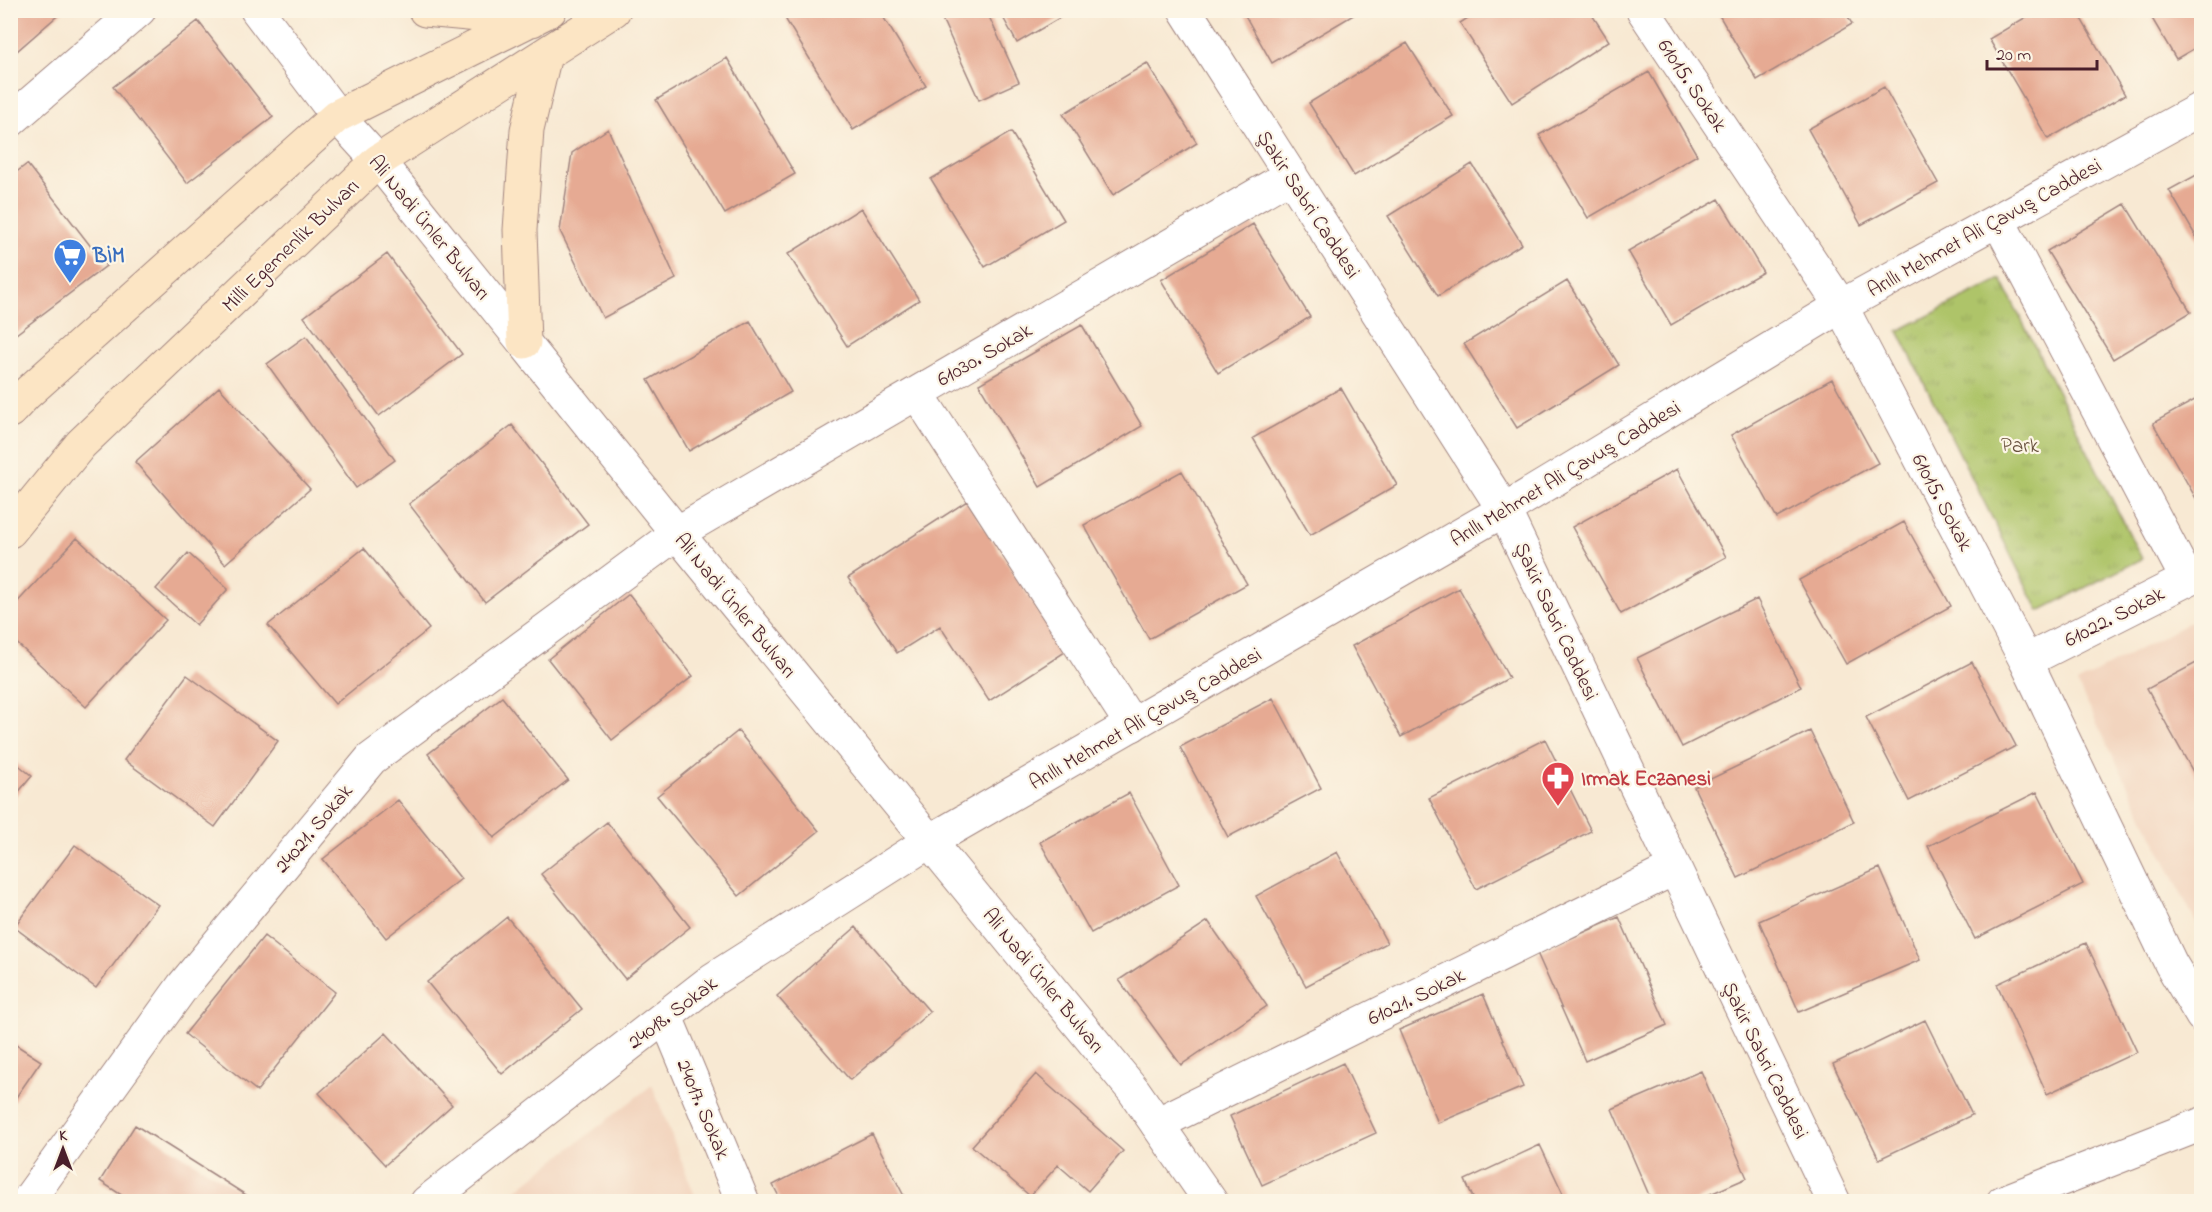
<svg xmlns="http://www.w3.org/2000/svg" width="2212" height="1212" font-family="'Indie Flower',sans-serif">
	<defs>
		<pattern id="grass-tufts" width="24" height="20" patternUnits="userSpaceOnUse" patternTransform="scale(1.5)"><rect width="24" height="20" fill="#aec469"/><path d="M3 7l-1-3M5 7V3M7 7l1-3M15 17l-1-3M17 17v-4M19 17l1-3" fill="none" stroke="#97a85b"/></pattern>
	</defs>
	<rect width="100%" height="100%" fill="#fcf5e5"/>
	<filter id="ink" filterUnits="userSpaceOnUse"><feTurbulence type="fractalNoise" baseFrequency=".0167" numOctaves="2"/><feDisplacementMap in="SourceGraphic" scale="12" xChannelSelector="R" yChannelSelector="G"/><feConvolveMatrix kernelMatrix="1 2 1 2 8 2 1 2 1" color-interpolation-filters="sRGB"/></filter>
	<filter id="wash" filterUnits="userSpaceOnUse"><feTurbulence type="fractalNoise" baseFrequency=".008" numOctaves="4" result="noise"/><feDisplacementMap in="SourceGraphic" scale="24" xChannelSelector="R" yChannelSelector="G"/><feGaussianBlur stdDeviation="1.35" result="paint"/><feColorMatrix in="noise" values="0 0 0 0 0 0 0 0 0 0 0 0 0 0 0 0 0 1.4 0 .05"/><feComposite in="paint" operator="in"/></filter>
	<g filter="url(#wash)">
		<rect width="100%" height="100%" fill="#f8e9d3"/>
		<!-- built -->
		<path fill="#f2d4be" d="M2201,616V933L2077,683Z
			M652,1085L697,1201H502Z"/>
		<!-- grass -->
		<path fill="url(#grass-tufts)" stroke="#7c724a" stroke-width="1.5" d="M2001,279L2142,559L2039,611L1898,331Z"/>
		<g id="blocks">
			<!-- building -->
			<path fill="#e6aa93" d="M10,10H64L10,57Z
				M801,10H879L926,86L853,130L786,20Z
				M938,10H986L1019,82L979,100Z
				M999,10H1073L1017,43Z
				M1242,10H1362L1272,63Z
				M1480,10H1589L1609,41L1512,103L1460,23Z
				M1716,10H1844L1852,24L1757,80Z
				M2038,10H2076L2125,95L2048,139L1989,39Z
				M2147,10H2202V44L2176,59Z
				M198,21L273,117L187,183L113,87Z
				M1407,43L1453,116L1354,176L1309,103Z
				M727,58L795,174L725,214L656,100Z
				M1147,63L1197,143L1113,195L1063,114Z
				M1649,72L1697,155L1588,218L1539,135Z
				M1884,87L1938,183L1861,225L1808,129Z
				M608,129L676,279L603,318L560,231L572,153Z
				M1011,132L1064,220L985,267L931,179Z
				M27,164L106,266L16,334L10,327V177Z
				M1472,164L1522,244L1438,296L1388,216Z
				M2202,172V247L2169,190Z
				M1719,199L1763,272L1671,325L1628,251Z
				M2125,204L2191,312L2113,359L2047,251Z
				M861,208L919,300L847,346L788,254Z
				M1253,224L1310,317L1218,373L1161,280Z
				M387,254L462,354L379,416L304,317Z
				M1567,281L1619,365L1517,428L1464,344Z
				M750,321L791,392L689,451L648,380Z
				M1082,325L1142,426L1040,487L979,384Z
				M306,336L395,460L356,488L267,364Z
				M1832,379L1878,463L1777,518L1731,435Z
				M219,387L310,489L225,564L135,462Z
				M1341,388L1397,485L1310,535L1253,438Z
				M2202,396V509L2153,423Z
				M512,425L588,524L485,602L409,504Z
				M1677,469L1726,557L1621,614L1572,527Z
				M1182,471L1247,584L1149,639L1084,525Z
				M967,501L1065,652L989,701L940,626L897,653L848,578Z
				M1904,522L1951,606L1846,664L1799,580Z
				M77,538L166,620L86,707L10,637V610Z
				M364,548L429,629L335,704L268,625Z
				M188,553L228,589L196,625L156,589Z
				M1459,588L1509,678L1401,737L1352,646Z
				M629,594L693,676L612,740L548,659Z
				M1757,599L1801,687L1682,747L1637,658Z
				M2202,660V777L2197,779L2147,689Z
				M1972,662L2016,746L1909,801L1866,717Z
				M187,675L278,741L215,827L124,760Z
				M502,697L568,780L494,838L428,754Z
				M1273,698L1321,788L1228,837L1180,747Z
				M738,731L819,831L739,896L657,796Z
				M1810,731L1854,822L1738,878L1694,787Z
				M1545,739L1591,831L1476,889L1429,798Z
				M10,758L32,776L10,802Z
				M2037,792L2083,884L1975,939L1928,846Z
				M1129,793L1179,885L1091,933L1040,842Z
				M398,800L461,879L386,938L323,859Z
				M607,822L690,927L625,979L541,874Z
				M75,845L158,905L96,988L14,927Z
				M1337,852L1387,943L1306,986L1256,896Z
				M1880,868L1920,960L1799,1012L1759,921Z
				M507,917L582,1009L502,1074L427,982Z
				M1619,917L1667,1025L1585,1061L1537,953Z
				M1208,921L1267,1006L1181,1065L1119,980Z
				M856,927L930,1012L850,1080L777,996Z
				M264,936L335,992L257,1091L185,1034Z
				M2086,943L2137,1052L2047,1094L1997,984Z
				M2202,963V996L2185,975Z
				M1483,994L1523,1087L1438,1123L1399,1030Z
				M1925,1020L1972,1115L1879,1159L1833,1064Z
				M386,1033L452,1105L385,1165L319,1093Z
				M10,1041L41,1061L10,1106Z
				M1343,1063L1376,1133L1262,1185L1230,1116Z
				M1701,1071L1747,1178L1692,1202H1652L1612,1109Z
				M1036,1074L1123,1151L1088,1191L1058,1165L1030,1196L972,1146Z
				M135,1125L246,1195L241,1202H132L100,1181Z
				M872,1134L907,1202H782L773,1185Z
				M1540,1145L1567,1202H1475L1465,1180Z"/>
		</g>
	</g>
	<g filter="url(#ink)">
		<use href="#blocks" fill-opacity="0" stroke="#a1847f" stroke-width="1.5"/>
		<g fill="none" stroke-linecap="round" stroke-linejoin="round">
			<defs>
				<path id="minor" d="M1185,10L1504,510L1834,1202
					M1643,10L1841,306L2026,661L2171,964L2202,1016
					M10,121L139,10
					M1998,220L2187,579
					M917,393L1132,725
					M2026,661L2202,572
					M666,1017L743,1202
					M1157,1124L1675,868
					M27,1202L183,986L371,759L677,533L1291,175"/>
				<path id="tertiary" d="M257,10L337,116L378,161L677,533L1134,1091L1211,1202
					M427,1202L712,980L930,841L1504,510L1841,306L2202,108
					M2003,1202L2202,1124"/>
				<path id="secondary" d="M425,10L532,20
					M524,342L520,230L527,130L545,55
					M10,411L25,395L337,116L550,10
					M10,531L81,444L378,161L614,10"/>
			</defs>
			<!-- minor casing -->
			<use href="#minor" stroke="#a1847f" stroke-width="35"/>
			<!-- tertiary casing -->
			<use href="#tertiary" stroke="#a1847f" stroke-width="35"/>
			<!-- secondary casing -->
			<use href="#secondary" stroke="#a1847f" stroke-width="35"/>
			<!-- minor -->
			<use href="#minor" stroke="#fff" stroke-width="33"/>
			<!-- tertiary -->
			<use href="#tertiary" stroke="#fff" stroke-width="33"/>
			<!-- secondary -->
			<use href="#secondary" stroke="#fce5c4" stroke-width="33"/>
		</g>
	</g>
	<!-- icons -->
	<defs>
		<symbol id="supermarket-pin" viewBox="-11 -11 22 30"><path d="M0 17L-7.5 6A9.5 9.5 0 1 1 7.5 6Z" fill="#3f7fe0" stroke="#fcf5e5"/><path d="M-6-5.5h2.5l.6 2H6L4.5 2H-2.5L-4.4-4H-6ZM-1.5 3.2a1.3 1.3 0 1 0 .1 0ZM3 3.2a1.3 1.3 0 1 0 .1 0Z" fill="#fff"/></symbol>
		<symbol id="pharmacy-pin" viewBox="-11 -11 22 30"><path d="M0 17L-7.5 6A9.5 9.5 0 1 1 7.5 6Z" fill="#e0444e" stroke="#fcf5e5"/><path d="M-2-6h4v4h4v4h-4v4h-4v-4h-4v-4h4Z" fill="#fff"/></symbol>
	</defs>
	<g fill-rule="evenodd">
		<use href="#supermarket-pin" x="51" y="236" width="38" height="52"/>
		<use href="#pharmacy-pin" x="1539" y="759" width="38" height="52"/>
	</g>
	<g text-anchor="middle" stroke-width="4.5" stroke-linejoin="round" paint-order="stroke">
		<!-- street labels -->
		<g font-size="21" fill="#4a1f2b" stroke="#fcf5e5">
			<text transform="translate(1693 85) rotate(56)" y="7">61015. Sokak</text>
			<text transform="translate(1309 204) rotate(57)" y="7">Şakir Sabri Caddesi</text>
			<text transform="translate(430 227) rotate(51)" y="7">Ali Nadi Ünler Bulvarı</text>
			<text transform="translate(1984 227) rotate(-29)" y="7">Arıllı Mehmet Ali Çavuş Caddesi</text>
			<text transform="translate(290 245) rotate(-44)" y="7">Milli Egemenlik Bulvarı</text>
			<text transform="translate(984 354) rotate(-30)" y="7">61030. Sokak</text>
			<text transform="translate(1565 473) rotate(-31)" y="7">Arıllı Mehmet Ali Çavuş Caddesi</text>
			<text transform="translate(1943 502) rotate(62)" y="7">61015. Sokak</text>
			<text transform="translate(736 605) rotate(51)" y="7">Ali Nadi Ünler Bulvarı</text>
			<text transform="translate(2114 616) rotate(-27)" y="7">61022. Sokak</text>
			<text transform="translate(1557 621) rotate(65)" y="7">Şakir Sabri Caddesi</text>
			<text transform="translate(1145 718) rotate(-30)" y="7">Arıllı Mehmet Ali Çavuş Caddesi</text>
			<text transform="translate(313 828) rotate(-50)" y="7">24021. Sokak</text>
			<text transform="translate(1044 980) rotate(51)" y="7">Ali Nadi Ünler Bulvarı</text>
			<text transform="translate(1416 996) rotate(-26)" y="7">61021. Sokak</text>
			<text transform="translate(672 1012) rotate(-37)" y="7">24018. Sokak</text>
			<text transform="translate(1766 1060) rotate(64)" y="7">Şakir Sabri Caddesi</text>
			<text transform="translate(704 1109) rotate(67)" y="7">24017. Sokak</text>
		</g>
		<!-- shop labels -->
		<g font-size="21" font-weight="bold" fill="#366cbe" stroke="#fcf5e5" text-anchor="start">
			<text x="93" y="262">BİM</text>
		</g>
		<!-- park labels -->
		<g font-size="21" fill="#68513e" stroke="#fcf5e5">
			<text x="2020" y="452">Park</text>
		</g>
		<!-- health labels -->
		<g font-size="21" font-weight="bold" fill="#be3a42" stroke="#fcf5e5" text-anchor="start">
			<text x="1581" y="785">Irmak Eczanesi</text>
		</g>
	</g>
	<!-- margin -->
	<rect width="2212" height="1212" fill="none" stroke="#fcf5e5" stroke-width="36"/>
	<!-- north arrow -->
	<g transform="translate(63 1149)" stroke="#fcf5e5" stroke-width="4.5" paint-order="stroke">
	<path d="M0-4.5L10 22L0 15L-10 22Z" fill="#4a1f2b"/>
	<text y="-9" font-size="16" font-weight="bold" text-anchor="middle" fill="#4a1f2b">K</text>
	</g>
	<!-- scale -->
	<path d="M1987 60v9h110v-9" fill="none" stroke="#4a1f2b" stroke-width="3"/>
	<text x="1996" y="60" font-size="18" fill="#4a1f2b" stroke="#fcf5e5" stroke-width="4.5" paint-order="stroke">20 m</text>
</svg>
